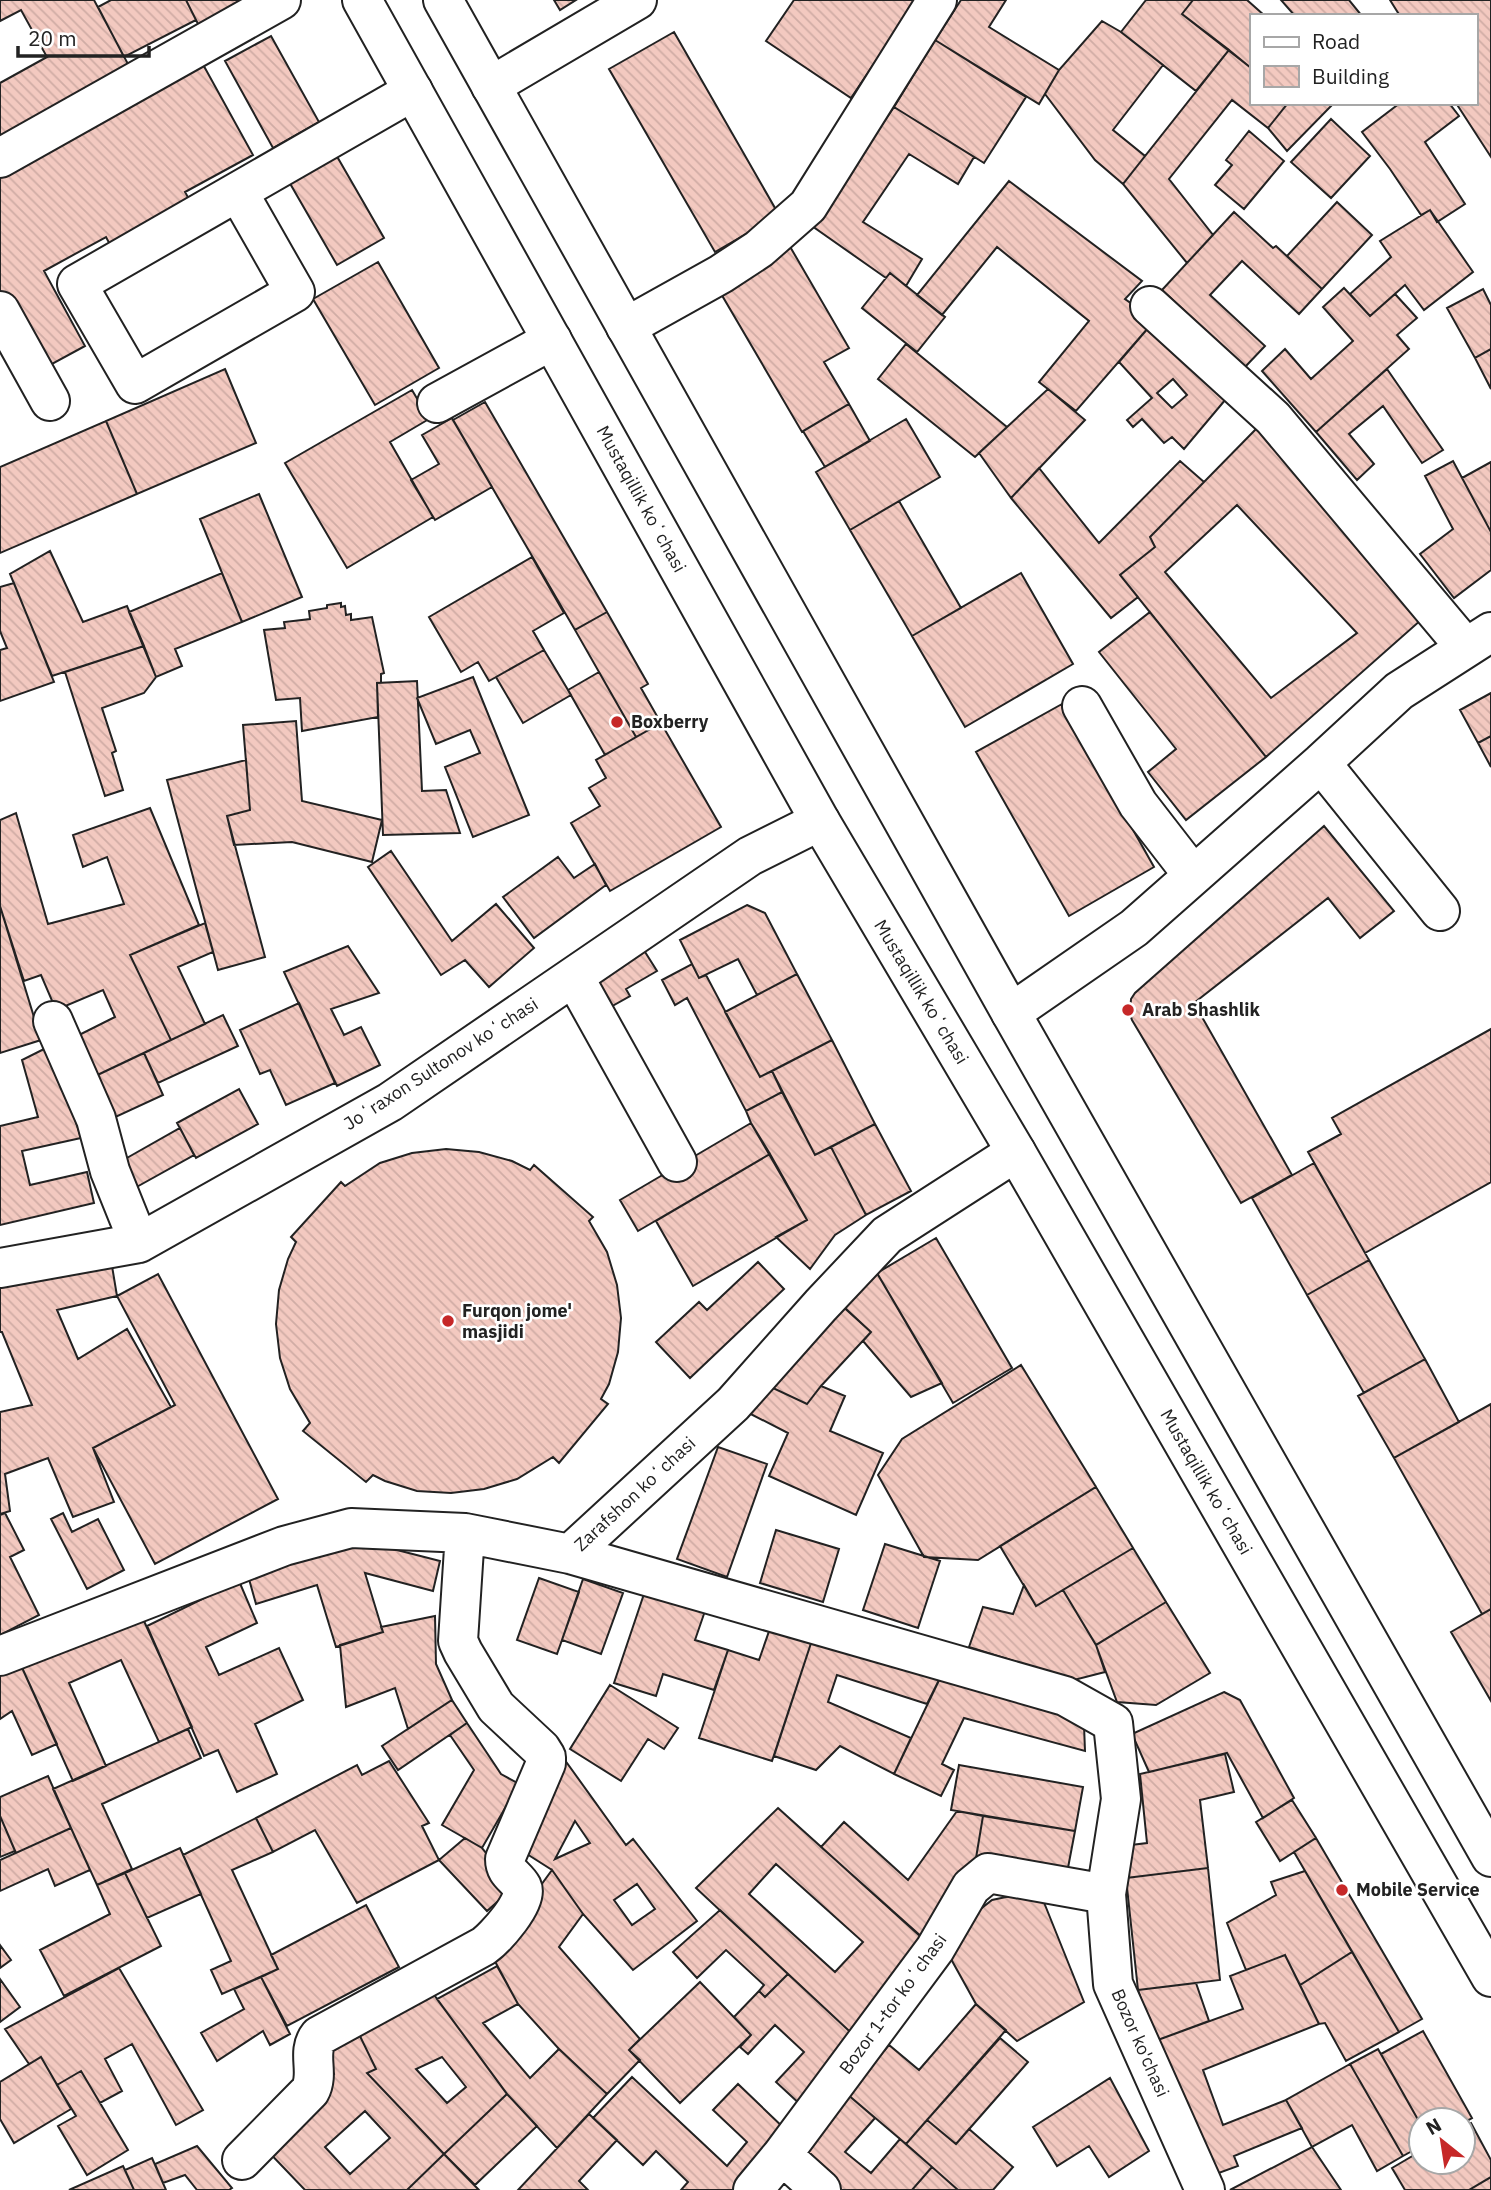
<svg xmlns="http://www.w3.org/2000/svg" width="1491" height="2190" font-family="'IBM Plex Sans',sans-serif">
	<defs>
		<pattern id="building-back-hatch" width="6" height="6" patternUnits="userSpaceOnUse" patternTransform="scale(1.75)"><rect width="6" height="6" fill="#f3c9c0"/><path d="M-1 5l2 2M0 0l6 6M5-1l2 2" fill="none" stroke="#d0aca5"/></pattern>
	</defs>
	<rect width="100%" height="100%" fill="#fff"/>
	<!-- building -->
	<path fill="url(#building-back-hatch)" stroke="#222" stroke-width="2" fill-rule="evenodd" d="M0,0H94L128,64L0,137V83L47,57L21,10L0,21Z
		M111,0H186L196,20L124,57L98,7Z
		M186,0H249L199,26Z
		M554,0H576L560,10Z
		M794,0H917L851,98L766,41Z
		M961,0H1006L989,27L1059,70L1039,104L935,40Z
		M1146,0H1193L1182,14L1229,50L1196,91L1121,32Z
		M1193,0H1247L1265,16H1251V68L1182,14Z
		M1281,0H1349L1362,16H1295Z
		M1390,0H1491V157L1456,103H1475V16H1400Z
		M1102,21L1121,32L1163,65L1113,130L1145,156L1123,184L1095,160L1045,94L1059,70Z
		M674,32L779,215L715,252L609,69Z
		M271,36L319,122L273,148L225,61Z
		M935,40L1026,97L984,163L894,107Z
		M1229,50L1251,68V103H1288L1268,128L1232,100L1169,179L1213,235L1187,263L1123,184Z
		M200,59L253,155L185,192L194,208L114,252L106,237L44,271L85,346L41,370L0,296V170Z
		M1288,103H1334L1287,151L1268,128Z
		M1400,103H1449L1459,116L1425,142L1465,204L1437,222L1430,210L1421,215L1390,169L1362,132Z
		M894,107L974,157L958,184L909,154L863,222L922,259L906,286L890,273L886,278L812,226Z
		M1331,119L1370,156L1331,198L1291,162Z
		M1249,131L1284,161L1244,209L1215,185L1232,165L1226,160Z
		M331,146L384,238L337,265L284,173Z
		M1009,181L1142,281L1125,299L1155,320L1076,411L1039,382L1089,321L997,247L942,315L917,295Z
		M1337,202L1372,235L1322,289L1287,256Z
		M1430,210L1473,272L1424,310L1405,285L1370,316L1350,294L1391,257L1380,241Z
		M1234,212L1273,248L1276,246L1322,289L1299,314L1242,261L1210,295L1265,346L1245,367L1162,290Z
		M785,238L849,348L824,362L849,404L802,432L713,280Z
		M378,262L439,368L375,405L313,299Z
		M890,273L945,317L917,352L862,308Z
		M1344,288L1370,316L1395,294L1417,318L1397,335L1409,349L1316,432L1262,371L1285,349L1311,379L1353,341L1323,307Z
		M1483,289L1491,305V349L1475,358L1447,308Z
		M1155,320L1231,393L1184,449L1172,437L1164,443L1142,419L1133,427L1127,420L1152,398L1119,362ZM1173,379L1187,395L1172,408L1157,393Z
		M906,344L1007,427L975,457L878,379Z
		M1491,349V389L1475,358Z
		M225,369L256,443L137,494L106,421Z
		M1387,369L1443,450L1422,463L1383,406L1349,434L1374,464L1357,480L1316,432Z
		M1048,389L1085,420L1011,498L979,453Z
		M412,390L429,419L390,442L433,517L347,568L285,463Z
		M485,402L607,612L575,630L453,420Z
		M849,404L870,441L825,467L803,431Z
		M452,418L492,487L435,520L411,480L439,464L422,435Z
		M906,419L940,477L850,530L816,472Z
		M106,421L137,494L0,553V467Z
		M1257,428L1430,612L1266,757L1120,575L1155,547L1150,537ZM1237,505L1357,633L1271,698L1165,572Z
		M1180,461L1204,482L1150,537L1155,547L1120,575L1138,597L1111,618L1011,498L1039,468L1099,543Z
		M1453,461L1491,532V570L1454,598L1420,554L1453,529L1425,476Z
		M1491,462V532L1462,478Z
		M259,494L302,597L242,622L200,519Z
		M899,501L961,608L912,636L850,530Z
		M50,551L83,622L127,606L144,646L52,676L10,574Z
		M532,557L564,613L533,631L544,650L489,681L478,662L461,672L429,617Z
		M222,573L242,622L175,649L182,666L156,677L129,612Z
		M1021,573L1073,664L965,727L912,636Z
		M14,583L54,682L0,701V650L7,648L0,631V587Z
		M341,603V607L345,606L346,615L351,614V620L372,617L384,673L381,674V683H377L378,717L302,731L300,698L276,700L264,630L285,628L284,622L310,619L309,611L327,608V605Z
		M607,612L648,684L641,688L661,723L636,737L575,630Z
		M1150,612L1266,757L1186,820L1148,772L1176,749L1099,652Z
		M144,646L156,677L144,693L102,708L116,751L112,753L123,790L105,796L65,672Z
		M544,650L571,695L523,723L496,677Z
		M599,672L636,737L605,755L568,690Z
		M473,677L529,815L473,837L445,767L480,753L470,730L436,744L417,698Z
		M417,681L422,791L446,790L460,833L383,835L377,683Z
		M1491,693V736L1478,743L1460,710Z
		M1062,704L1154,867L1069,916L976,752Z
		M296,721L302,801L382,820L372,862L292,842L234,845L227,816L250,810L243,725Z
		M661,723L721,827L610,891L571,823L600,806L589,788L606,778L596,760Z
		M1491,736V767L1478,743Z
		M246,760L250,810L227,816L265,957L218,970L167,780Z
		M150,808L199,925L130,955L171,1040L89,1079L71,1039L115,1017L103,990L56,1010L41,975L24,981L0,906V820L16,813L48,924L124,904L107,857L83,867L73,835Z
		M1324,826L1394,911L1360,938L1328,898L1194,1003L1292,1175L1241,1203L1132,1020L1130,1014L1131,999L1135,993Z
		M391,851L452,941L496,904L534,948L489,987L465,960L441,975L368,867Z
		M558,857L574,878L595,864L606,885L534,938L503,897Z
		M747,905L765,913L797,974L757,995L738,959L699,978L680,940Z
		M0,906L41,1040L0,1053Z
		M205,923L213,952L178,967L205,1024L171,1040L130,955Z
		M640,944L657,971L626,989L630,996L607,1009L587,976Z
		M348,946L379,993L331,1009L344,1035L361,1027L380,1065L337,1086L284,972Z
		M692,964L699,978L706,975L760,1077L772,1071L782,1092L746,1111L687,998L675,1005L662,980Z
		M797,974L832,1040L760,1077L725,1012Z
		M299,1003L335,1083L286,1105L270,1070L260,1074L240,1030Z
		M223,1015L238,1046L158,1083L144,1053Z
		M1491,1029V1182L1365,1253L1308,1152L1341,1134L1332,1118Z
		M832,1040L875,1124L815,1155L772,1071Z
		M52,1045L81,1138L22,1151L30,1185L87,1172L94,1203L0,1225V1126L38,1117L22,1060Z
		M144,1053L163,1095L109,1120L89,1079Z
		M239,1089L258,1124L196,1158L177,1123Z
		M782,1092L815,1155L831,1147L866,1215L835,1235L810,1269L776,1237L807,1220L751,1123L746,1111Z
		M751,1123L770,1154L638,1231L620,1200Z
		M875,1124L911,1191L866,1215L831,1147Z
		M180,1128L194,1155L133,1189L118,1163Z
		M446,1149L479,1152L512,1161L530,1170L534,1165L593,1217L589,1221L607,1252L617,1285L621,1318L618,1352L609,1384L601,1399L608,1404L559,1463L553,1457L517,1479L484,1489L451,1493L417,1491L385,1481L373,1475L366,1482L303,1431L310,1423L290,1389L280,1358L276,1324L279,1290L288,1259L296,1242L291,1237L341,1182L345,1186L380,1163L412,1153Z
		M770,1154L807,1220L693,1286L656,1221Z
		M1314,1163L1369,1260L1307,1295L1252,1198Z
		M936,1238L1012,1368L953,1403L877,1273Z
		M109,1248L117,1296L57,1310L78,1359L127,1329L171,1407L93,1448L114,1502L73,1517L48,1458L5,1474L10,1511L0,1514V1412L32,1405L2,1332H0V1271Z
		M1369,1260L1425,1359L1364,1393L1307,1295Z
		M758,1262L784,1289L690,1378L656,1342L699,1302L707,1310Z
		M877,1273L942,1383L911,1397L863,1341L871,1332L839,1303Z
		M158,1274L278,1499L155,1564L93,1448L175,1405L117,1296Z
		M832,1296L871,1332L821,1386L807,1404L756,1380Z
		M1425,1359L1459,1422L1394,1458L1358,1396Z
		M1021,1365L1096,1487L978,1560L924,1557L878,1475L902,1439Z
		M756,1380L807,1404L821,1386L845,1396L830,1431L883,1453L856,1515L769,1476L788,1433L739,1408Z
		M1491,1404V1609L1482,1614L1394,1458Z
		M718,1447L767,1464L727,1577L677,1559Z
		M1096,1487L1133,1548L1036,1606L1000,1546Z
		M5,1513L24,1550L10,1557L39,1615L0,1635V1515Z
		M63,1513L72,1532L98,1519L124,1570L87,1589L51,1519Z
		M776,1530L839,1549L823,1602L760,1583Z
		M354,1539L440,1561L433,1591L365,1573L383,1632L336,1647L317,1585L256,1604L247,1572Z
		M885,1544L940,1561L918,1628L863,1610Z
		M1133,1548L1166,1602L1096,1645L1063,1590Z
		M539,1578L579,1592L557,1654L517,1640Z
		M583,1579L623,1593L601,1654L562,1640Z
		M239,1581L257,1623L206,1647L219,1675L279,1648L303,1700L255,1724L277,1774L237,1792L218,1750L204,1756L147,1626Z
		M1024,1585L1036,1606L1063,1590L1096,1645L1105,1672L1074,1680L969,1647L983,1607L1013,1614Z
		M645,1591L705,1611L695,1640L728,1650L714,1690L663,1674L656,1696L614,1683Z
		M1166,1602L1210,1673L1156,1705L1117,1702L1096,1645Z
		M1491,1609V1701L1451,1632Z
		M139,1610L192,1727L159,1742L121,1660L69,1683L106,1766L73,1781L19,1661Z
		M435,1616L436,1664L452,1700L408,1729L395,1688L346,1707L340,1645L383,1632L381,1627Z
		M774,1617L815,1631L772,1761L699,1738L728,1650L759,1660Z
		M815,1631L943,1672L927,1704L837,1675L828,1702L911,1738L894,1774L840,1746L816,1770L774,1756Z
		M19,1661L57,1744L32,1755L12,1711L0,1719V1670Z
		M943,1672L1052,1702L1084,1725L1085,1751L964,1718L942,1764L954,1770L941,1796L894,1774Z
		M610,1685L678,1728L664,1749L648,1739L621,1781L570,1749Z
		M1224,1692L1240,1700L1294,1798L1263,1818L1227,1753L1149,1772L1132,1734Z
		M452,1700L467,1723L398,1770L382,1746Z
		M467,1723L501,1774L519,1784L482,1848L442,1825L474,1770L450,1735Z
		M188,1729L201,1758L102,1804L132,1869L97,1885L53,1789Z
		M1225,1754L1234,1792L1200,1800L1208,1868L1126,1878L1122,1846L1147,1843L1140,1774Z
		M562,1756L626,1845L633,1839L697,1921L633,1970L583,1914L552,1870L519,1849ZM575,1821L590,1843L555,1859ZM637,1884L655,1909L632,1925L614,1900Z
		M389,1761L429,1823L422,1826L439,1860L357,1903L315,1830L273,1852L256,1818L357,1765L362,1775Z
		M959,1765L1083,1787L1075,1831L951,1810Z
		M48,1776L71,1828L16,1853L0,1816V1797Z
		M1292,1800L1316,1838L1280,1861L1256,1822Z
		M778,1808L931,1946L861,2042L696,1888ZM776,1864L863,1942L835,1972L749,1894Z
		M957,1811L983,1816L976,1858L923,1938L821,1847L844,1822L908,1880Z
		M0,1816L15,1851L0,1857Z
		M983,1816L1075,1831L1067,1873L976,1858Z
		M256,1818L273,1852L232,1870L278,1969L222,1994L211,1970L231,1961L183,1855Z
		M71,1828L90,1870L55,1886L48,1869L0,1891V1860Z
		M465,1838L482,1848L514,1887L487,1911L439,1860Z
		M1316,1838L1422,2019L1399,2032L1294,1852Z
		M180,1848L201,1894L147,1918L125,1873Z
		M1208,1868L1220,1980L1138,1990L1126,1878Z
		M552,1870L583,1914L559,1947L640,2039L629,2050L640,2060L607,2094L559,2049L518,2004L491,1954Z
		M1305,1871L1352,1952L1300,1985L1285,1955L1246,1970L1227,1923L1276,1895L1271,1882Z
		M125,1873L161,1946L64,1996L40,1950L110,1914L97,1885Z
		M1039,1890L1084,2002L1017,2041L976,2004L946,1950L968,1919L992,1900Z
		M366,1905L399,1967L287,2026L261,1977L278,1969L271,1955Z
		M720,1910L788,1974L765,1997L759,1991L764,1985L726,1950L697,1978L673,1952Z
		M0,1945L11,1960L0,1968Z
		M1352,1952L1399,2032L1346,2061L1325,2023L1319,2024L1300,1985Z
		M1285,1955L1319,2024L1203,2070L1223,2125L1286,2100L1302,2128L1234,2156L1238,2166L1205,2178L1155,2041L1243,2009L1230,1976Z
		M497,1966L518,2004L483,2023L530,2078L559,2049L607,2094L557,2148L507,2094L437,1999Z
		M119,1968L203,2110L176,2125L132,2044L105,2059L122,2091L100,2103L81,2071L57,2085L41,2057L29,2064L5,2029Z
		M788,1974L861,2042L802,2106L776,2082L804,2052L775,2025L748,2054L740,2047L751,2035L734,2017L759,1991L765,1997Z
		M261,1977L290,2034L270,2045L263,2031L217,2061L201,2033L244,2009L234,1989Z
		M0,1979L20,2007L0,2022Z
		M700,1982L751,2035L680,2103L629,2050Z
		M1196,1983L1209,2021L1155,2041L1138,1990Z
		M432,1992L507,2094L444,2154L367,2073L376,2069L358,2032ZM442,2057L466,2087L447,2103L416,2069Z
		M976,2004L1006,2030L906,2144L847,2094L889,2045L919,2070Z
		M1423,2031L1472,2118L1463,2123V2120H1421V2125L1381,2054Z
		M358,2032L376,2069L367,2073L444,2154L407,2190H305L261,2144L334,2074L322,2049ZM365,2111L390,2138L350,2174L325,2147Z
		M1000,2038L1028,2062L956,2144L927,2120Z
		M1378,2049L1421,2125V2146L1403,2156L1350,2064Z
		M41,2057L71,2109L14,2143L0,2119V2082Z
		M1350,2064L1403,2156L1377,2171L1352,2125L1312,2147L1286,2100Z
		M81,2071L128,2150L87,2175L58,2126L76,2116L57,2085Z
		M632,2077L727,2166L747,2142L713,2110L738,2084L789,2133L759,2154L733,2190H681L688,2182L656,2151L643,2165L593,2118Z
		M1110,2078L1149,2151L1109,2177L1089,2146L1057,2166L1033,2127Z
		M507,2094L537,2126L475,2185L444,2154Z
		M847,2094L875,2118L845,2152L871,2173L900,2139L932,2167L912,2190H841L797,2151Z
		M589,2114L617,2140L579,2181L588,2190H518Z
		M927,2120L956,2144L969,2129L1013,2167L993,2190H958L906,2144Z
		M1471,2123L1491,2160V2177L1469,2190H1405L1392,2168L1421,2151V2162H1463V2127Z
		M197,2146L232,2188L229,2190H197L185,2175L163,2183L155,2164Z
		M1312,2147L1341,2190H1230Z
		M444,2154L479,2190H407Z
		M152,2158L166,2190H134L125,2170Z
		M123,2166L134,2190H69Z
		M932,2167L958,2190H912Z
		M1491,2177V2190H1469Z"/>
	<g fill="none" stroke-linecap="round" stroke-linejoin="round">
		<defs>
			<path id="minor" d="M491,86L637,0
				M0,158L281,0
				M238,192L295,292L135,384L77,284L413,91
				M1150,306L1273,418L1466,648
				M0,311L50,401
				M626,327L721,274L759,249L808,206L937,0
				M437,403L552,340
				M1082,706L1138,804L1193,875
				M1321,763L1440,911
				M574,977L677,1162
				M1011,1013L1134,928L1321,763L1399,691L1491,632
				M53,1021L96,1119L110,1171L139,1243
				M0,1268L139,1243L390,1102L750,856L820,821
				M570,1554L1065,1696L1113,1723L1121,1799L1106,1894L1113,1984L1205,2190
				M0,1656L284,1546L351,1528L465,1533L570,1554L733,1404L821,1305L887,1235L1016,1152
				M242,2160L310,2091C320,2073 306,2052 319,2036L484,1946C495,1938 529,1901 522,1887C516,1876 505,1874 505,1859L546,1763V1757L541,1749L496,1707L463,1652L458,1641L465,1533
				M753,2190L782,2155
				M821,2190L782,2155L935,1949L971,1887L988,1873L1106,1894"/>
			<path id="major" d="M362,0L820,821L1016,1152L1491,1977
				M443,0L1011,1013L1491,1857"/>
		</defs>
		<!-- minor casing -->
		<use href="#minor" stroke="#222" stroke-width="42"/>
		<!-- major casing -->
		<use href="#major" stroke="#222" stroke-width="42"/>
		<!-- minor -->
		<use href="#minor" stroke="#fff" stroke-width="38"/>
		<!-- major -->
		<use href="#major" stroke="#fff" stroke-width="38"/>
	</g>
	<!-- markers -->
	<g fill="#c62828" stroke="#fff" stroke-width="2.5">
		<circle cx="617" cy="722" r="7"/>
		<circle cx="1128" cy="1010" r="7"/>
		<circle cx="448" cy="1321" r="7"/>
		<circle cx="1342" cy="1890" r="7"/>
	</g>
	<g text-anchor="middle" stroke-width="5" stroke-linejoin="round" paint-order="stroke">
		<!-- street labels -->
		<g font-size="18" fill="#222" stroke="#fff">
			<text transform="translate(641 499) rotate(61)" y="6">Mustaqillik koʻchasi</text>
			<text transform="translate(921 992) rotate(59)" y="6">Mustaqillik koʻchasi</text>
			<text transform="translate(441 1064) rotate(-33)" y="6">Joʻraxon Sultonov koʻchasi</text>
			<text transform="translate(1206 1482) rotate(60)" y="6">Mustaqillik koʻchasi</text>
			<text transform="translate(635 1494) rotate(-43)" y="6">Zarafshon koʻchasi</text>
			<text transform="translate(893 2004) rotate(-54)" y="6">Bozor 1-tor koʻchasi</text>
			<text transform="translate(1140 2043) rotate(66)" y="6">Bozor ko'chasi</text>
		</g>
		<!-- poi labels -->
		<g font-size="18" font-weight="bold" fill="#222" stroke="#fff" text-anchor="start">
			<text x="631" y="728">Boxberry</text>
			<text x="1142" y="1016">Arab Shashlik</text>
			<text x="462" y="1317">Furqon jome'<tspan x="462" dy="21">masjidi</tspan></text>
			<text x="1356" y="1896">Mobile Service</text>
		</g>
	</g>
	<!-- legend -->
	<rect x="1250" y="14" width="228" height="91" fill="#ffffff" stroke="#a7a7a7" stroke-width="2"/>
	<rect x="1264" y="37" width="35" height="10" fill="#ffffff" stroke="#a7a7a7" stroke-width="2"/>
	<text x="1312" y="49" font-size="21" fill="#222222">Road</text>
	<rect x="1264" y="66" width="35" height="21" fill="url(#building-back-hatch)" stroke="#a7a7a7" stroke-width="2"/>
	<text x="1312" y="84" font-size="21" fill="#222222">Building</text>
	<!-- north arrow -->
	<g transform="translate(1442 2141) rotate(330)"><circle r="33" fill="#ffffff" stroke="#a7a7a7" stroke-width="2"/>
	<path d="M0-5L12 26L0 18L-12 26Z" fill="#c62828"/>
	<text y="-10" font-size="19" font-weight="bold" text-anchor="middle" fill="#222222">N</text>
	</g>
	<!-- scale -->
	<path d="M18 46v10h131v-10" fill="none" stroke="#222222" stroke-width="3.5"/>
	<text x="28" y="46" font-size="21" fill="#222222" stroke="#ffffff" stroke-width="5" paint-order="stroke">20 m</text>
</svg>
